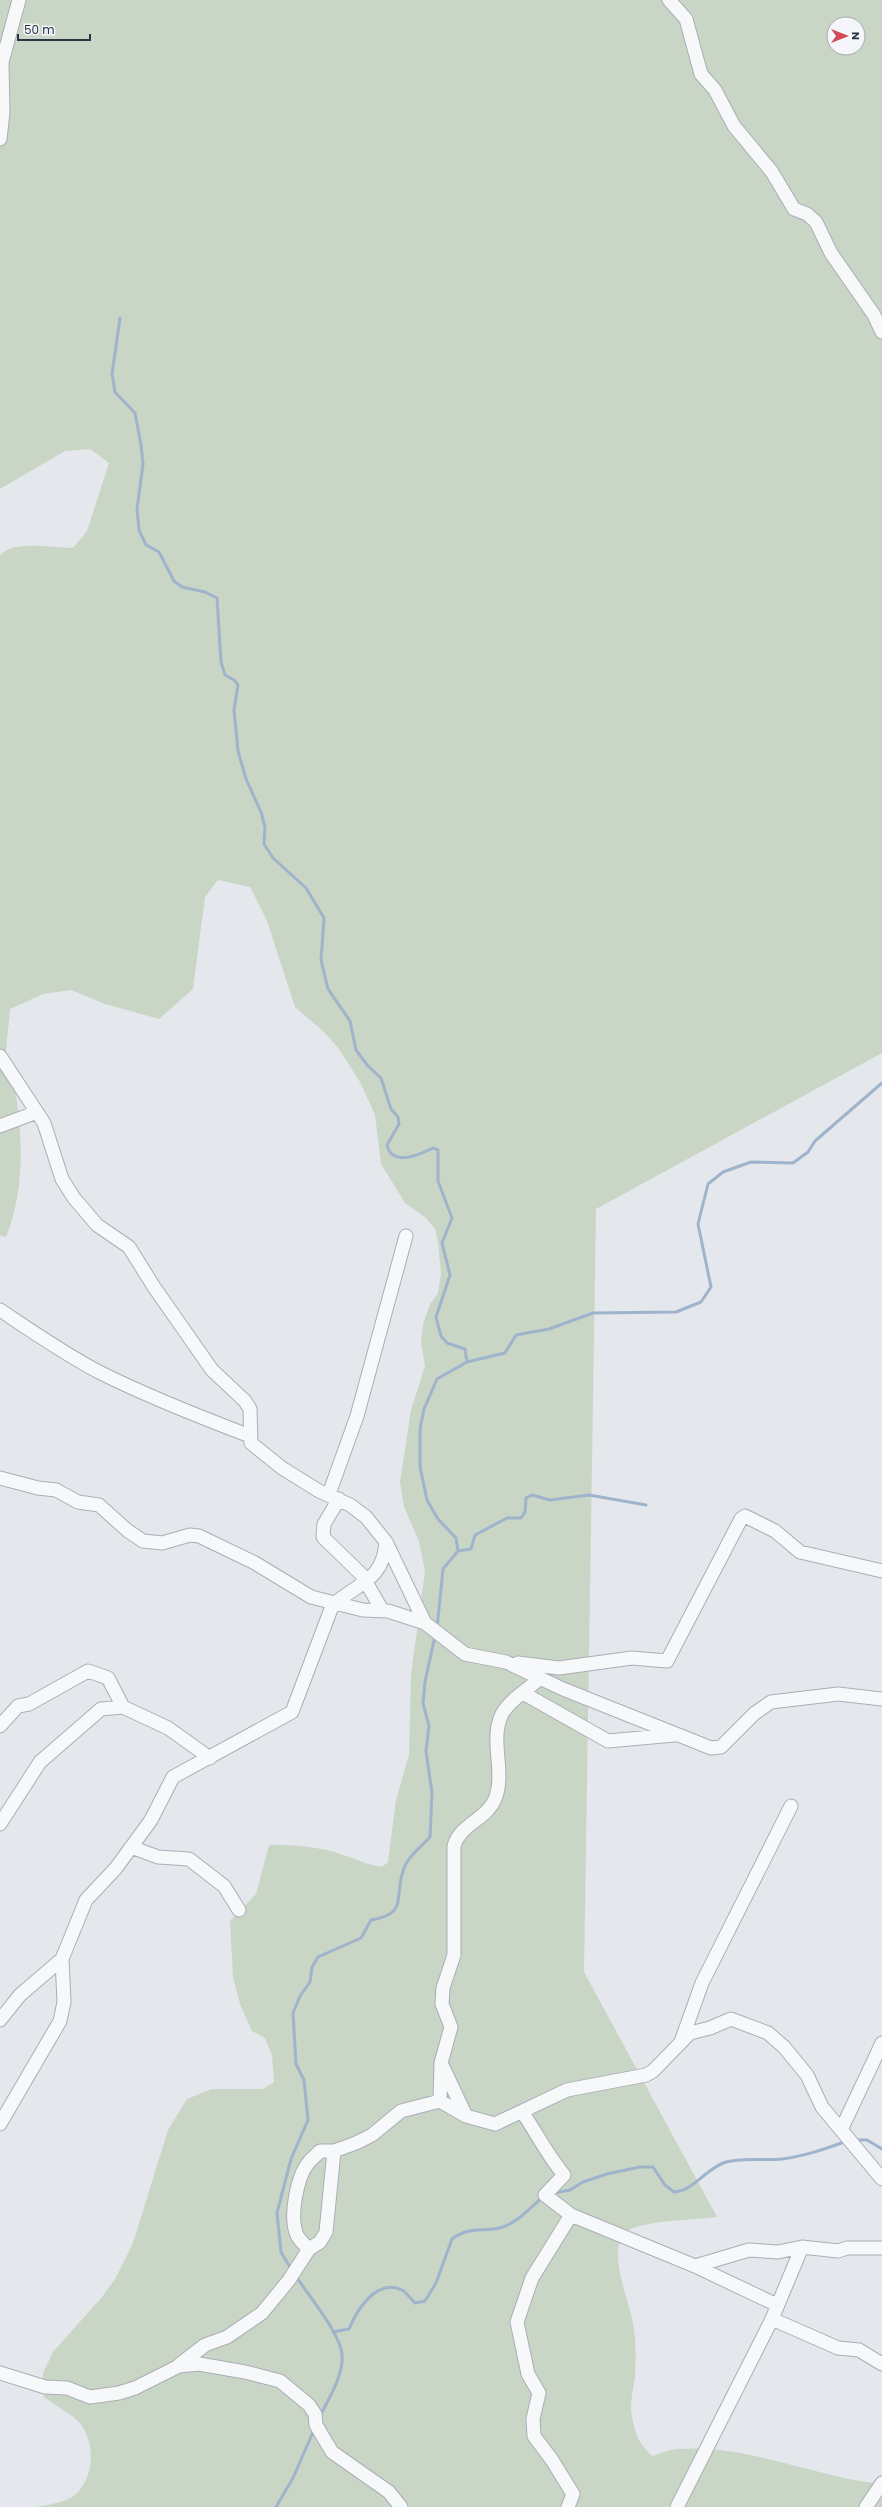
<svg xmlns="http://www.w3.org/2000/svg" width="882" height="2507" font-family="Poppins,sans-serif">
	<rect width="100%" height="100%" fill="#e4e7ec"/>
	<!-- green -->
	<path fill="#c9d6c5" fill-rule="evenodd" d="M0,0H882V1053L596,1209L584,1972L717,2217C697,2220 637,2220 625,2233C607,2255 629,2298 633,2323C636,2339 636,2359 635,2375C634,2388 629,2404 632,2417C636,2436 638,2442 652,2456C660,2454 670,2449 678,2449C749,2444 813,2477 882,2484V2507H36C50,2504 69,2503 79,2491C95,2472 95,2438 77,2420C70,2414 53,2404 44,2397L43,2373L53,2352L102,2297L115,2279L133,2243L168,2130L187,2099L212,2089H263L274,2082L272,2056L265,2038L252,2031L240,2004L233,1977L230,1921L256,1894L269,1845C294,1845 320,1846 343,1855C357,1859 367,1865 382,1867L388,1862L396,1800L409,1755L411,1675L425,1571L419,1541L404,1507L400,1482L411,1410L425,1366L421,1343L423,1324L430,1304L438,1293L441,1274L438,1242L435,1229L426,1218L405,1203L381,1164L375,1115L360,1082L339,1049L323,1031L295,1007L267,921L250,887L218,880L205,897L193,989L159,1019L105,1004L71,990L43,994L10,1009C9,1027 5,1046 6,1064C6,1075 15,1085 16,1096C23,1143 24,1193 6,1237L0,1235V555C14,540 53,548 73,548L87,531L109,463L90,449L65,451L0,489ZM834,24H858V48H834Z"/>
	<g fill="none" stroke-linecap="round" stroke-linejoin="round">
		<!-- stream -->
		<path stroke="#9fb4cc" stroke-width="3" d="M120,318L112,374L115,392L135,413L141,445L143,464L137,509L139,530L146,545L159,552L174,581L182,587L205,592L217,598L221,662L225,675L234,680L238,685L234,710L238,751L246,779L261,812L265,827L264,844L273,858L306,888L324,918L321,960L328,989L350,1021L356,1050L368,1066L381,1078L391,1109L398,1117L399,1124L387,1145C392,1167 419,1155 433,1148L438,1150V1181L452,1218L442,1243L450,1275L436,1317L441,1336L447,1343L465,1349L467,1362
			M458,1551L471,1549L475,1535L507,1518H521L525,1512L526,1498L532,1495L550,1500L589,1495L646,1505
			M437,1628L443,1569L458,1551L456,1538L438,1519L427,1500L420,1467V1429L424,1409L437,1379L467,1362L505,1353L516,1335L549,1329L593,1313L676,1312L701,1302L711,1287L698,1224L708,1184L723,1172L751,1162L793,1163L808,1152L815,1141L882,1083
			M854,2140H867L882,2149
			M554,2193L570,2190L583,2182L607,2174L640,2167H653L665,2185L674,2192C694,2191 706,2168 726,2162C744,2157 763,2161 782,2159C805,2156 825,2149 847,2141
			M291,2269L281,2252L277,2213L291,2159L308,2120L304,2080L296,2064L293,2013L300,1996L310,1982L312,1967L318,1957L361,1938L371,1920C408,1914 394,1899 403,1871C407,1857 421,1847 430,1837L432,1793L426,1751L429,1726L423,1703L425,1682L435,1636
			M295,2275C308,2294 336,2329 341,2349C347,2370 329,2398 320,2416
			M333,2332L349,2329C357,2310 376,2278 402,2290C406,2292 411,2299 415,2303L425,2301L436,2283L452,2239C471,2225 484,2233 503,2227C518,2222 531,2207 543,2197
			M276,2507L293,2478L314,2430"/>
		<defs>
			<path id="minor" d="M669,0L686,19L701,74L715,90L734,126L772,172L794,209L807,214L816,222L831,253L874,315L882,332
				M0,139L3,112L2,62L19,0
				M0,1056L44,1123L62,1179L74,1198L97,1225L129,1247L154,1287L212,1370L245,1401L250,1409L251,1443L282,1468L319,1491L350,1505L366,1517L386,1542L425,1623L465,1654L506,1662L563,1689L711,1748L721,1747L755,1713L771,1702L838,1694L882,1699
				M0,1126L37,1112
				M0,1310C33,1332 66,1355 101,1373C149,1397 200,1417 250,1436
				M0,1478L38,1488L56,1490L78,1502L99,1505L128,1531L143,1541L162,1543L190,1535L199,1536L255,1563L311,1597L363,1610L388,1611L425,1623
				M329,1494L357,1416L406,1236
				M339,1499L324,1524L323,1537L362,1575L382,1610
				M518,1663L559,1668L632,1658L667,1661L741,1519L745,1516L775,1531L800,1552L882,1571
				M523,1693L608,1741L674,1735
				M0,1726L18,1706L29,1704L88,1671L108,1678L123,1707L168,1728L210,1758
				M0,1824L40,1762L101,1709L123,1707
				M131,1847L158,1857L189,1859L224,1886L239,1910
				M0,2020L20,1995L62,1959L86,1900L116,1868L151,1820L173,1777L292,1712L331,1609L334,1604C360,1582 383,1580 386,1542
				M682,2039L702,1983L791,1806
				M442,2065L466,2116
				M440,2101L441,2063L451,2027L442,2004L443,1988L454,1955V1846C460,1824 486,1820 495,1799C506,1772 489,1740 502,1714C510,1699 528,1690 540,1678
				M523,2113C537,2134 548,2156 564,2175L545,2195L571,2215L532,2278L517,2322L528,2374L539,2393L533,2419L534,2436L552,2460L573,2494L568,2507
				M0,2124L60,2021L64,2002L62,1959
				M842,2128L882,2043
				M571,2215L695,2266L749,2250L778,2252L802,2247L838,2251L847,2248H882
				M309,2249C305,2245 299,2240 297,2235C289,2217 297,2176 309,2162C312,2158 317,2155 320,2151H334L356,2143L372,2135L401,2111L440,2101L466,2116L495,2124L567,2090L646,2075L653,2071L690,2033L710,2028L731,2019L768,2033L784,2047L807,2075L822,2107L882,2179
				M695,2266L777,2305
				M772,2319L838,2348L859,2350L882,2364
				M179,2365L205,2345L227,2337L262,2313L289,2280L309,2249L320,2242L326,2232L334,2151
				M0,2373L45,2387L67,2388L90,2397L119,2393L135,2388L179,2366L199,2364L245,2372L280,2381L309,2405L315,2414L316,2425L332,2452L389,2492L401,2507
				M677,2507L772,2319L802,2247
				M866,2507L882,2483"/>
		</defs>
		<!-- minor casing -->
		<use href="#minor" stroke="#a9aeb7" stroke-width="15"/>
		<!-- minor -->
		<use href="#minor" stroke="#f7f8fa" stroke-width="13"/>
	</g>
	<!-- north arrow -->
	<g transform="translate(846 36) rotate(90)"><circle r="19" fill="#f4f6f9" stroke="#a4a8b1"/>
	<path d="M0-3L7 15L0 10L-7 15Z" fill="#d1495b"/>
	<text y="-6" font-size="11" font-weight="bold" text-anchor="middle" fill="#2b3445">N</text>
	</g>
	<!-- scale -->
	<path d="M18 34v6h72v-6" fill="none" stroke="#2b3445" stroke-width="2"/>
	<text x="24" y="34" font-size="12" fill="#2b3445" stroke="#f4f6f9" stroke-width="3" paint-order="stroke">50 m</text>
</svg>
